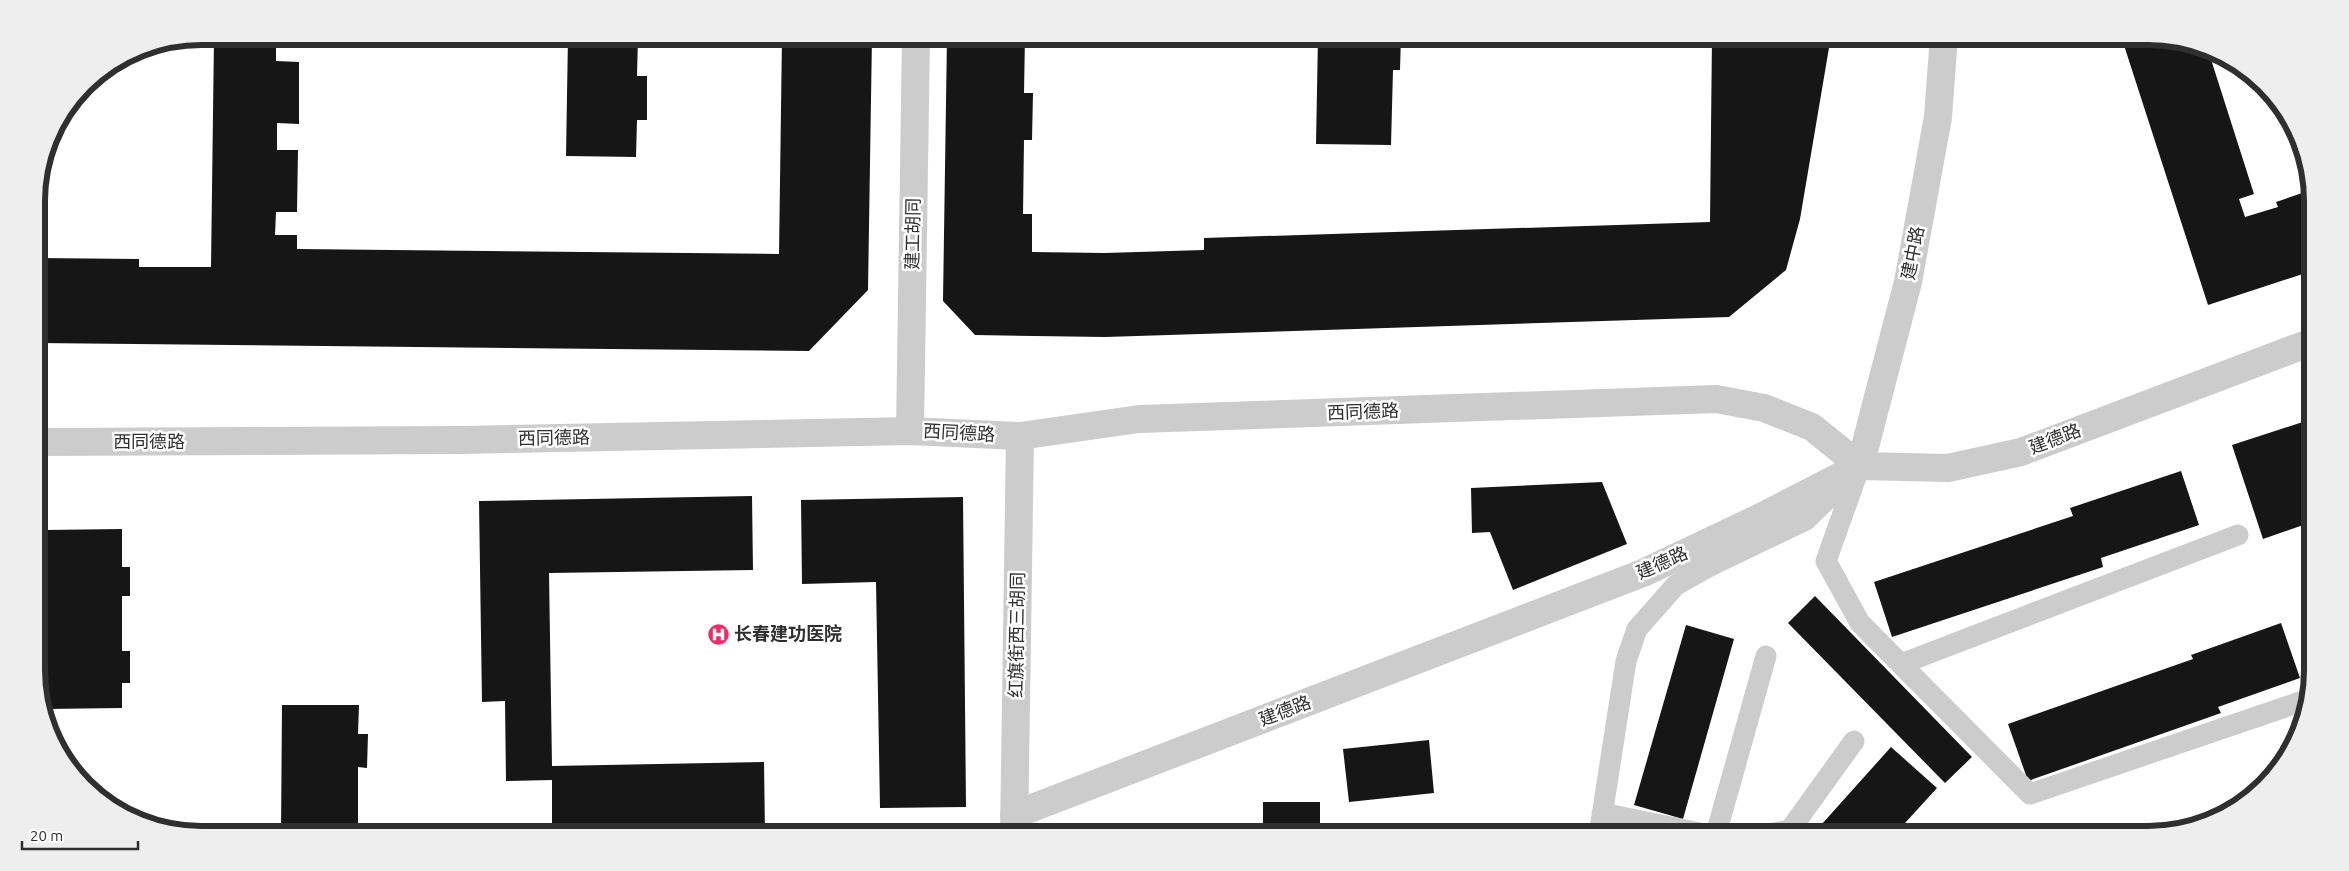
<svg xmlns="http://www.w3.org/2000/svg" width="2349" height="871" font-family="Ubuntu,'Noto Sans SC',sans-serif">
	<rect width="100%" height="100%" fill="#fff"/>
	<!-- building -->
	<path fill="#161616" d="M568,36H638L637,76H647V120H637L636,157L566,156Z
		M782,36H872L868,290L809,351L37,343V258L139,259V267H211L214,37L276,38V61L299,62V124L277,123V150H298L297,212H276L275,235H297V249L779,254Z
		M947,36H1025L1024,93H1033L1032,140H1024L1023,214H1032V252L1105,253L1204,250V238L1710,222L1712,36H1831L1800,219L1786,270L1729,317L1105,337L975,335L943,301Z
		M1318,36H1401L1400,70H1393L1391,145L1316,144Z
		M2121,36H2148L2201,45L2208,50L2254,194L2239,199L2245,217L2278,207L2276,202L2311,190L2312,271L2208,305Z
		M2312,419V522L2263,539L2232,445Z
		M2181,471L2199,525L2101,558L2103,567L1892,637L1874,582L2073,516L2070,508Z
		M1602,482L1627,544L1513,590L1490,532L1472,533L1471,488Z
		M752,496L753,570L549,573L552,766L764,762L765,835H552V780L506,781L505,701L482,702L479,501Z
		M963,497L966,807L880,808L876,582L802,584L801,500Z
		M122,529V567H130V596H122V651H130V683H122V708L45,709V530Z
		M1815,596L1972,757L1945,783L1788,623Z
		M2281,623L2300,678L2218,707L2221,713L2028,781L2008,724L2193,659L2191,655Z
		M1686,625L1734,639L1683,819L1634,805Z
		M282,705H359L358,734H368L367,768L358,767V825H367V835H281Z
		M1429,740L1434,793L1349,802L1343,749Z
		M1891,747L1937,788L1895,834H1813Z
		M1263,802H1320V835H1263Z
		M1451,825L1508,828V835H1451Z"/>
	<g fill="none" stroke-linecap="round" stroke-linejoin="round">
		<!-- service -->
		<path stroke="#ccc" stroke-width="21" d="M1860,466L1826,561L1860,623L2030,794L2300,702
			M1901,664L2238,535
			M1602,813L1705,834
			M1716,834L1766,656
			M1769,834L1790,830L1854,741
			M1599,835L1626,661L1637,629L1676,585L1710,566L1806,520L1848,479"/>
		<!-- minor -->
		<path stroke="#ccc" stroke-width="28" d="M910,431L916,36
			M1014,815L1643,573L1761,517L1860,466"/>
		<!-- tertiary -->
		<path stroke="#ccc" stroke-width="28" d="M38,442L462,440L910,431L1020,436L1139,419L1716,399L1764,408L1812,427L1860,466
			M1860,466L1948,468L2021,452L2312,342
			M1860,466L1908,282L1938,117L1944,36
			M1014,835L1020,436"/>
	</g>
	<!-- icons -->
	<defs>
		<symbol id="hospital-disc" viewBox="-11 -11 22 22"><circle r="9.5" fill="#eb2c69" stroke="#fff"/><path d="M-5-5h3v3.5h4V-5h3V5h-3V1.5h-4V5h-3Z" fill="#fff"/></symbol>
	</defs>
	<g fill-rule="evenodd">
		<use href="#hospital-disc" x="706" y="622" width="25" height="25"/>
	</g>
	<g text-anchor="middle" stroke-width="5" stroke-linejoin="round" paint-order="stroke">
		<!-- street labels -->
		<g font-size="18" fill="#2f2f2f" stroke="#fff">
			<text transform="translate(913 234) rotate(-89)" y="6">建工胡同</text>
			<text transform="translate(1913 253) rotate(-79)" y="6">建中路</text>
			<text transform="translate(1363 412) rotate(-2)" y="6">西同德路</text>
			<text transform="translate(959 433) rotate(3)" y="6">西同德路</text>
			<text transform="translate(554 438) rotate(-1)" y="6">西同德路</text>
			<text transform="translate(2055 439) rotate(-21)" y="6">建德路</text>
			<text x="149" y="448">西同德路</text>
			<text transform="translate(1662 563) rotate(-24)" y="6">建德路</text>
			<text transform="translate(1017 635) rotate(-89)" y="6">红旗街西三胡同</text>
			<text transform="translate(1285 711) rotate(-21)" y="6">建德路</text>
		</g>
		<!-- poi labels -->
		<g font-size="18" font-weight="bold" fill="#2f2f2f" stroke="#fff" text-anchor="start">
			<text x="734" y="640">长春建功医院</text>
		</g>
	</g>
	<!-- crop -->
	<path d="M0 0H2349V871H0ZM201 45H2148A156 156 0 0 1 2304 201V670A156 156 0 0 1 2148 826H201A156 156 0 0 1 45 670V201A156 156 0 0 1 201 45Z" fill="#eee" fill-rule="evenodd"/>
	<path fill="none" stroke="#2f2f2f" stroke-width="6" d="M201 45H2148A156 156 0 0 1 2304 201V670A156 156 0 0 1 2148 826H201A156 156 0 0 1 45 670V201A156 156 0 0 1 201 45Z"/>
	<!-- scale -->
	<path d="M22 841v8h116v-8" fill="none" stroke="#2f2f2f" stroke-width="2.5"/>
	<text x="30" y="841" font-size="15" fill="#2f2f2f" stroke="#ffffff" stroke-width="4" paint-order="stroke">20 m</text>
</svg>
